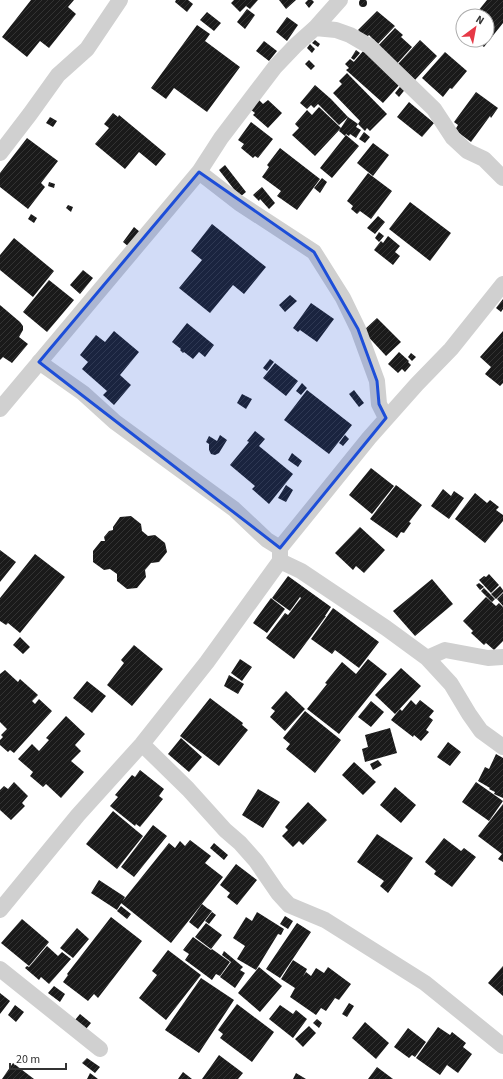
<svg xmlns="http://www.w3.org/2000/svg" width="503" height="1079" font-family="'Source Sans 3',sans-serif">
	<defs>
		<pattern id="building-hatch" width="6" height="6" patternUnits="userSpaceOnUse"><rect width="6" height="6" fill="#1a1a1a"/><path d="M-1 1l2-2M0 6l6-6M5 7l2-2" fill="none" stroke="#333"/></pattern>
	</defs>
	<rect width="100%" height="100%" fill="#fff"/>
	<!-- building -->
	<path fill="url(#building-hatch)" d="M359 3a4 4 0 1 1 8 0a4 4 0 1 1-8 0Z
		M31,0H74L68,7L76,14L49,48L40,41L27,57L2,37Z
		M176,0H188L193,4L187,12L175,2Z
		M234,0H258L250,9L246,6L240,12L231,3Z
		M279,0H296L286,9Z
		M308,0H312L314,2L309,8L305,3Z
		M487,0H503V23L484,47L474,40H487V16H474Z
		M247,9L255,15L245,29L237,22Z
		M377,11L395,26L378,44L369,35L363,41L356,35L359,31L358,30Z
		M207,12L221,23L214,31L200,20Z
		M287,17L298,25L287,41L276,32Z
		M197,25L210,34L205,41L240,67L207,112L174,88L166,99L151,88Z
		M395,28L403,35L401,37L412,47L395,66L376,48Z
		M315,40L320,44L318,47L312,43Z
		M420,40L437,56L415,80L398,64Z
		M264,41L277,51L269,61L256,51Z
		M310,44L315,49L312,53L307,48Z
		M356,50L360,53L354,60L351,58Z
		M364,50L401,83L383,103L346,70L349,68L345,64L350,59L354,62L352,64Z
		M445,52L467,71L452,89L450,88L443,97L422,78Z
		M309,60L315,66L311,70L305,64Z
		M347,73L387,114L370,131L367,128L365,131L358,124L360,121L333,93L342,84L339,81Z
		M403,83L407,87L399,97L395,93Z
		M315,85L331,99L348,117L358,124L356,127L361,130L356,138L350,134L349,136L346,134L345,136L339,131L348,117L339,125L318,104L314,108L311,105L307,109L300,103Z
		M476,92L498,108L491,118L490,116L471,142L455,130L458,125L454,122Z
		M259,100L263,104L268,100L282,113L268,128L253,115L255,113L250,109Z
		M409,102L434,123L422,137L397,117Z
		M319,107L341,128L315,156L292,135L299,128L295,124L307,110L312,115Z
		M113,113L118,117L119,115L166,154L156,166L139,152L125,169L95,144L109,128L104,124Z
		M50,117L57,121L53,127L46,123Z
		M251,122L273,139L258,158L255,156L253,158L241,148L244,144L238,140Z
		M364,132L370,137L365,143L359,139Z
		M346,135L359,146L332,178L320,168Z
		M27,138L58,161L41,183L45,187L28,209L0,187V173Z
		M373,143L389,155L373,176L357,163Z
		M280,148L320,179L297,210L277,196L281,191L262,177L269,167L267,165Z
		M225,165L246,192L240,197L219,170Z
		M368,173L392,191L371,219L360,211L357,214L351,209L353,206L347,201Z
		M322,178L327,182L320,193L314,188Z
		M49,182L55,184L54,188L48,186Z
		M262,187L275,203L269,209L260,199L259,201L253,195Z
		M410,202L451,233L430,261L389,229Z
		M68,205L73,207L71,212L66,208Z
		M31,214L37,218L34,223L28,219Z
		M378,216L385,222L375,234L367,228Z
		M212,224L266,267L244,294L233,285L210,313L179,288L202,260L191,251Z
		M134,227L140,232L129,247L123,242Z
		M379,232L384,236L379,242L375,238Z
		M388,236L400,246L395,252L400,256L393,265L374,250L381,241L383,243Z
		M14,238L54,271L33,297L0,270V255Z
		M83,270L93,278L80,294L70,285Z
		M49,280L74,300L47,332L23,312Z
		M290,295L297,301L285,312L279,305Z
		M503,299V309L501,312L496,308Z
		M311,303L334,319L317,342L300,330L298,332L293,328Z
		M0,305L20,322L23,326V330L19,337L28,344L12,363L3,357L0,360Z
		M377,318L401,342L386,356L363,331Z
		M187,323L214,345L205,357L199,352L193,359L184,352L183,353L180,350L181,349L172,342Z
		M114,331L139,352L120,375L131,385L114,405L103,395L107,391L82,369L88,362L80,355L96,335L105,342Z
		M503,331V383L500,386L485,374L491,367L480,357Z
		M399,352L409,361L408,362L411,365L405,372L402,369L398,373L388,364Z
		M411,353L416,357L412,361L408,357Z
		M270,359L274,362L267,371L263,368Z
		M275,363L298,381L286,396L263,378Z
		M302,383L307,388L301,395L296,391Z
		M307,390L352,425L329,454L284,420Z
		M354,390L364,403L359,407L349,394Z
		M242,394L252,399L246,409L237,403Z
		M255,431L265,439L259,446L293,474L269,504L252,489L255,486L230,465L249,442L247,441Z
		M220,435L227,440L219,453L215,455L211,454L209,450V444L206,442L209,436L217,441Z
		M345,435L349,439L343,446L339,443Z
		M292,453L302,461L298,467L288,460Z
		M371,468L394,486L372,514L349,495Z
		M286,485L293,490L286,502L278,498Z
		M396,485L422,505L409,522L411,523L404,533L401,532L397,538L370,519Z
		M443,489L451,496L454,491L464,498L449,519L431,506Z
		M475,493L487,503L490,500L499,507L496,510L503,515V521L485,543L455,519Z
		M131,516L141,524L142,531L148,536L155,535L165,543L167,552L159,562L151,563L145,570L146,577L137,588L127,589L117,581V574L110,569L104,570L93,562V551L101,541H105L104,537L109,531L113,530V527L120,517Z
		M360,527L385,550L364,573L356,566L353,570L335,553Z
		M0,550L16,562L0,582Z
		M35,554L65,577L20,633L8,623L6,625L0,621V598Z
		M489,574L499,585L491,593L479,580L484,576L486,577Z
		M288,576L331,607L325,616H326L294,659L266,638L285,613L288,615L301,598L300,597L290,611L272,598Z
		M432,579L453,604L415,636L393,611Z
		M479,583L484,587L480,590L476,585Z
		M500,586L503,590V592L496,599L491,594Z
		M484,588L495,599L492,602L481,591Z
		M503,593V606L497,599Z
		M486,597L496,606L499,603L503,607V641L494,650L486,643L484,645L471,633L473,631L463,621Z
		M271,598L285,609L267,633L253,623Z
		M333,608L379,642L359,668L335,650L332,654L311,639Z
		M20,637L30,647L23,654L13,645Z
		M134,645L163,669L132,706L107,685L124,663L121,660Z
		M240,659L252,667L242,681L231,673Z
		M368,659L387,674L339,734L307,709L327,684L325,683L342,662L356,674Z
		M401,668L421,686L395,714L375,695Z
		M5,670L18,682L20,679L38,695L32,701L35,704L39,699L52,711L14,753L10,750L8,752L0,745V740L3,737L1,735L7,729L0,722V674Z
		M229,675L244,684L238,694L224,686Z
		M87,681L106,696L92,713L73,698Z
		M286,691L305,709L285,731L270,717L275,711L271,708Z
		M210,698L243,723L242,725L248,730L219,766L180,736Z
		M411,700L416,705L420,700L434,711L429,717L433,720L426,730L429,732L421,741L414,735L413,737L391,720L400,709L402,711Z
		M371,701L384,712L371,727L358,717Z
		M305,711L341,740L315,773L286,749L290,744L283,738Z
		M66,716L85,734L75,745L81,751L71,761L84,772L61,798L46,784L43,787L30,776L33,772L18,759L32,744L39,751L49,740L46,738Z
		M390,728L397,753L365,762L362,749L368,747L365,735Z
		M181,738L202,757L189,772L168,754Z
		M448,742L461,752L450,766L437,757Z
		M496,754L503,758V798L494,794L495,792L489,789L490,788L478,781L485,767L489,769Z
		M378,760L382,765L373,770L370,764Z
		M354,762L376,782L363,795L342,775Z
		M140,770L164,789L159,796L163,799L140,827L136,824L135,826L110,806L118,797L115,795L132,775L135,777Z
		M14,782L28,796L22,803L25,806L11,820L0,810V790L4,786L8,789Z
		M476,782L503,801L489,821L462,802Z
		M395,787L416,805L401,823L380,805Z
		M258,789L280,802L263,828L242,815Z
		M308,802L327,820L303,845L299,841L293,847L282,836L288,830L285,827Z
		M503,804V862L498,859L502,854L478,836Z
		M113,811L143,836L117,869L86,844Z
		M153,825L167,836L134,877L121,867Z
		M377,834L413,858L388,893L380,886L384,881L357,862Z
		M444,838L461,851L464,848L476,857L452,887L434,874L436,871L425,862Z
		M190,840L211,856L205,863L223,877L171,943L121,903L169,843L175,848L180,841L185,846Z
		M214,843L228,855L224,860L210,848Z
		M236,864L257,880L237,905L227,897L230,893L220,885Z
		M99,880L125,897L117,910L91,893Z
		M202,904L207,908L194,926L189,922Z
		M121,906L131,914L127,919L117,911Z
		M207,908L212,911L198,929L194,926Z
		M212,912L216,915L209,924L205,921Z
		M257,912L284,929L281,935L278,934L256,970L237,959L245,946L233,938L246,917L252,921Z
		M285,916L293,921L288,929L280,924Z
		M111,917L142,941L98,998L94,994L88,1001L63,982L68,975L67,974Z
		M22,919L49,942L29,966L1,943Z
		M206,923L222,935L211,949L195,937Z
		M297,923L311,932L280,978L266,969Z
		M77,928L89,939L73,958L60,948Z
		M193,937L211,950L212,949L230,962L220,976L216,974L212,980L185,960L189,954L183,950Z
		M47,946L58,956L62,952L71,959L49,984L41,977L39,980L25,968L27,966L29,967Z
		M168,950L201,975L166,1020L139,998L157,975L152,971Z
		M224,951L243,967L240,970L245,973L235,988L220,977L231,962L222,955Z
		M293,960L307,969L303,977L306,972L311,976L316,968L324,973L328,967L351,984L339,1000L335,998L326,1011L321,1008L316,1015L290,997L295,988L281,979Z
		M503,966V996L488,983Z
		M259,967L282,986L260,1012L238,993Z
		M201,978L234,1000L199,1053L165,1030Z
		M54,986L65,994L60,1002L48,993Z
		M0,993L10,1001L0,1014Z
		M349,1003L354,1006L347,1017L342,1014Z
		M237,1004L274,1032L252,1062L220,1038L223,1034L218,1030Z
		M15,1005L24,1012L16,1022L8,1015Z
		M280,1005L293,1014L296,1010L307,1019L293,1038L269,1019Z
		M80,1014L91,1023L86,1029L75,1020Z
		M317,1019L322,1023L319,1028L313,1023Z
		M365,1022L389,1043L376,1059L352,1038Z
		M309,1026L316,1033L303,1047L295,1039Z
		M438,1027L450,1035L452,1032L466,1043L463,1047L472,1054L458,1073L447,1065L440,1075L416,1058Z
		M408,1028L426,1042L415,1057L412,1055L409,1058L394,1047Z
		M219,1055L243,1073L238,1079H202Z
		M87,1058L100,1067L95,1073L82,1063Z
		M13,1063L34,1079H2Z
		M377,1067L393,1079H368Z
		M183,1072L192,1079H178Z
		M90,1073L98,1079H87Z
		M296,1073L306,1079H293Z"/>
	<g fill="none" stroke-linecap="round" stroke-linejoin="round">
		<!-- street -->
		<path stroke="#d0d0d0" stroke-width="16" d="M315,28L336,30L350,35L369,46L434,109L453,138L467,151L484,159L503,178
			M0,153L30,114L58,75L87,49L120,0
			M199,172L239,203L314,252L343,298L358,329L377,381L379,404L386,418
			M39,362L83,393L115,422L234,509L267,540L280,548
			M0,409L199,172L221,138L275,67L296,45L315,28L340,0
			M280,561L301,571L386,628L427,658L451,684L469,714L481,731L503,747
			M427,658L445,650L488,658L503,657
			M142,744L188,789L225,830L240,843L256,861L278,893L289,905L325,920L425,983L503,1046
			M0,910L78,815L142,744L207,662L280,561V548L327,490L369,438L417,384L451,349L503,284
			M0,969L100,1049"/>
	</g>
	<!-- marked area -->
	<path fill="#1d4ed8" fill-opacity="0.2" stroke="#1d4ed8" stroke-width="3" stroke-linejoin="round" d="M199,172L314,252L358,329L377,381L379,404L386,418L280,548L39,362Z"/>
	<!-- north arrow -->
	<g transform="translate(475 28) rotate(32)"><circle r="19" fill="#ffffff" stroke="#adadad"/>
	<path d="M0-3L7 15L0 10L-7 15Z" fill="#e63946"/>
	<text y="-6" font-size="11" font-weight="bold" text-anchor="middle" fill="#333333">N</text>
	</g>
	<!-- scale -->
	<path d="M10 1063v6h56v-6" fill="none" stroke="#333333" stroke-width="2"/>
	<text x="16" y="1063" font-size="12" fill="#333333" stroke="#ffffff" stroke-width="3" paint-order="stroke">20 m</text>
</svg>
